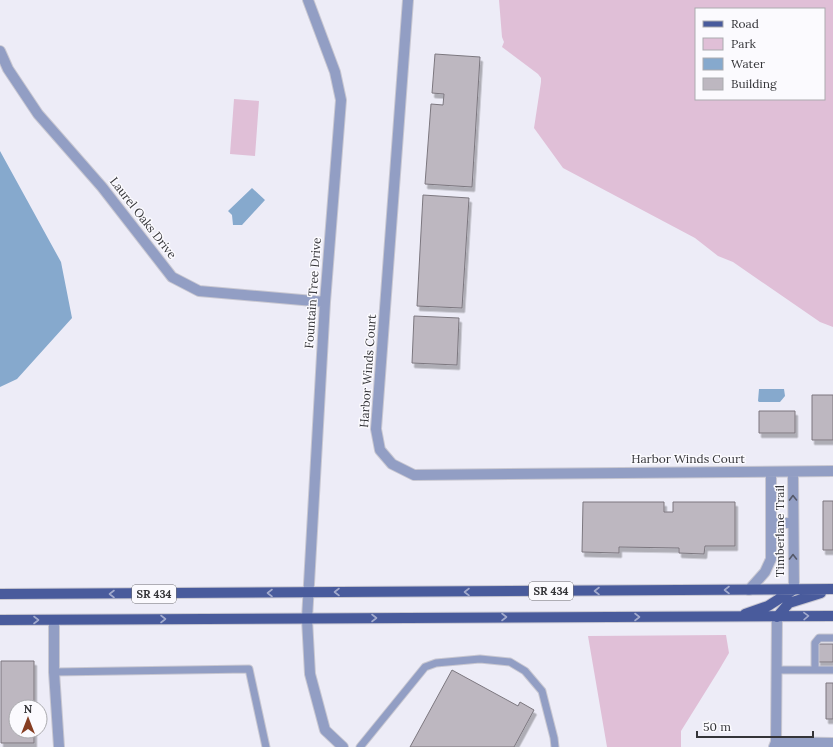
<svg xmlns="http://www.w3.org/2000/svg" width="833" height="747" font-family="Lora,serif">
	<defs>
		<filter id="shadow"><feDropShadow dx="2.5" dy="4.5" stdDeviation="0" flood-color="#0004"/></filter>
	</defs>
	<rect width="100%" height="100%" fill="#edecf7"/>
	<!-- green -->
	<path fill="#e0bfd7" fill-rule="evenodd" d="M499,0H833V327L820,322L733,262L718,256L695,238L563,168L534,128L541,82V78L538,74L502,47L504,42L502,37ZM696,9H824V99H696Z
		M234,99L259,101L255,156L230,154Z
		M726,635L729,653L719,670L681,731V747H607L588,636Z"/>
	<!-- water -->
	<path fill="#86a9cd" d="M0,151L61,262L72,318L17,379L0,387Z
		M252,188L265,200L242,225H233L232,215L228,211Z
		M759,389H784L785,396L780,402H759L758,401Z"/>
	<!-- building -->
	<path fill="#bdb7c0" stroke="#7c777f" filter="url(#shadow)" d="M435,54L480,57L472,187L425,184L431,104L443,105L444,94L432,93Z
		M423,195L469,198L462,308L417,306Z
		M414,316L459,318L457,365L412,363Z
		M812,395H833V440H812Z
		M759,411H795V433H759Z
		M823,501H833V550H823Z
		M583,502H664V512H673V502H735V546H705L704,554L679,553V548L619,547V553L582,552Z
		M818,644H833V662H818Z
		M1,661H34V707H16V731H34V743H1Z
		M452,670L518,706L520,702L534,710L514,747H410Z
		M826,683H833V719H826Z"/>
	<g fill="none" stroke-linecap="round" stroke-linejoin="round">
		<defs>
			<path id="service" d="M776,670H833
				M815,670V643L819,638H833
				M54,672L249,669L266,747
				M360,747L425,667L436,663L480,659L510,662L525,671L542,691L554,738L555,747"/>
			<path id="minor" d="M308,0L335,72L341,100L325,302L307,619L310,674L325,730L343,747
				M408,0L376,429L380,450L392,464L414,475L833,471
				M0,51L8,69L38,114L102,187L172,277L199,291L325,302
				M793,472L794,590
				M771,523H793
				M749,590L765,572L771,559V472
				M54,620V672L59,747
				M776,742L833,743
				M774,747L776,742L777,617"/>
			<path id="primary" d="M0,594L833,589
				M745,614L768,606L793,590
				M777,617L789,603L821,593
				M0,620L833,616"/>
		</defs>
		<!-- service casing -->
		<use href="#service" stroke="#c8c7d1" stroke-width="9"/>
		<!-- minor casing -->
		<use href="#minor" stroke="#c8c7d1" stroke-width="12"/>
		<!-- primary casing -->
		<use href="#primary" stroke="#c8c7d1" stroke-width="12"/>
		<!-- service -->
		<use href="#service" stroke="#929ec4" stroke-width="7"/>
		<!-- minor -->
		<use href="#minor" stroke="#929ec4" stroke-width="10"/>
		<!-- primary -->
		<use href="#primary" stroke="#495b9c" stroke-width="10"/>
	</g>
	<!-- one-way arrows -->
	<defs><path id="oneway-chevron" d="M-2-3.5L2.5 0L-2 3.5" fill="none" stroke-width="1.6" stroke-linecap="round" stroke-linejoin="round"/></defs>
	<g stroke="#555969">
		<use href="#oneway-chevron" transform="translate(793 498) rotate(-91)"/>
		<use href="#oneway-chevron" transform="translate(793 557) rotate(-90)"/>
	</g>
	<g stroke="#a2aacd">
		<use href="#oneway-chevron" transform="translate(727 590) rotate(180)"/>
		<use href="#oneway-chevron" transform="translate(597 591) rotate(180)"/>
		<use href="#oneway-chevron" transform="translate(337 592) rotate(180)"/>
		<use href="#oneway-chevron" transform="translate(467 592) rotate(180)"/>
		<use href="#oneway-chevron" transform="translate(270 593) rotate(180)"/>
		<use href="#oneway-chevron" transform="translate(112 594) rotate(180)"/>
		<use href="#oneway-chevron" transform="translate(806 616) rotate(-1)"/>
		<use href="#oneway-chevron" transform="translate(504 617)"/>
		<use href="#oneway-chevron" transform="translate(637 617)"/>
		<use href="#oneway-chevron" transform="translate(374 618)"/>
		<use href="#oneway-chevron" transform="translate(163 619)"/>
		<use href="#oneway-chevron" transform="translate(36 620)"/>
	</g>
	<g text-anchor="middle" stroke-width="3" stroke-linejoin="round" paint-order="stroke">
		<!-- shield labels -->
		<g fill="#fbfafe" stroke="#706f73" stroke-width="1">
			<rect x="529" y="582" width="44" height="18" rx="3"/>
			<rect x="132" y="585" width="44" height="18" rx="3"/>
		</g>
		<g font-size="11" font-weight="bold" fill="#343438">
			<text x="551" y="595">SR 434</text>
			<text x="154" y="598">SR 434</text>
		</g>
		<!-- street labels -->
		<g font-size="12" fill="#343438" stroke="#fbfafe">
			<text transform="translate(143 218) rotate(52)" y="4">Laurel Oaks Drive</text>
			<text transform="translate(313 293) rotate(-86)" y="4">Fountain Tree Drive</text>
			<text transform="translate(368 371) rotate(-86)" y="4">Harbor Winds Court</text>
			<text x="688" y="463">Harbor Winds Court</text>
			<text transform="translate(780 531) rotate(-90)" y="4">Timberlane Trail</text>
		</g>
	</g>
	<!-- legend -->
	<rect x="695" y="8" width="130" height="92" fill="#fbfafe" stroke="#ababaf"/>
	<rect x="703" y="21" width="20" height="6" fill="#495b9c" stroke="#ababaf"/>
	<text x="731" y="28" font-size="12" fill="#343438">Road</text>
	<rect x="703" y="38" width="20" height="12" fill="#e0bfd7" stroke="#ababaf"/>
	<text x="731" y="48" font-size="12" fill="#343438">Park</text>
	<rect x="703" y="58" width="20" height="12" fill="#86a9cd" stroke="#ababaf"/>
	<text x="731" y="68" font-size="12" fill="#343438">Water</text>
	<rect x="703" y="78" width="20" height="12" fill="#bdb7c0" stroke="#ababaf"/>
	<text x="731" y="88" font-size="12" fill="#343438">Building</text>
	<!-- north arrow -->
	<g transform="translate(28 719)"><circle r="19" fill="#fbfafe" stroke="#ababaf"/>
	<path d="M0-3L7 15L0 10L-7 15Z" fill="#863d22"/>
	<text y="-6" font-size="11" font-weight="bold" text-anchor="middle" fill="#343438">N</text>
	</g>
	<!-- scale -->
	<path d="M697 731v6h116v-6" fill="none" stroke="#343438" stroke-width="2"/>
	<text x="703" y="731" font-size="12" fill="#343438" stroke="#fbfafe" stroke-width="3" paint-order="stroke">50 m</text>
</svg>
